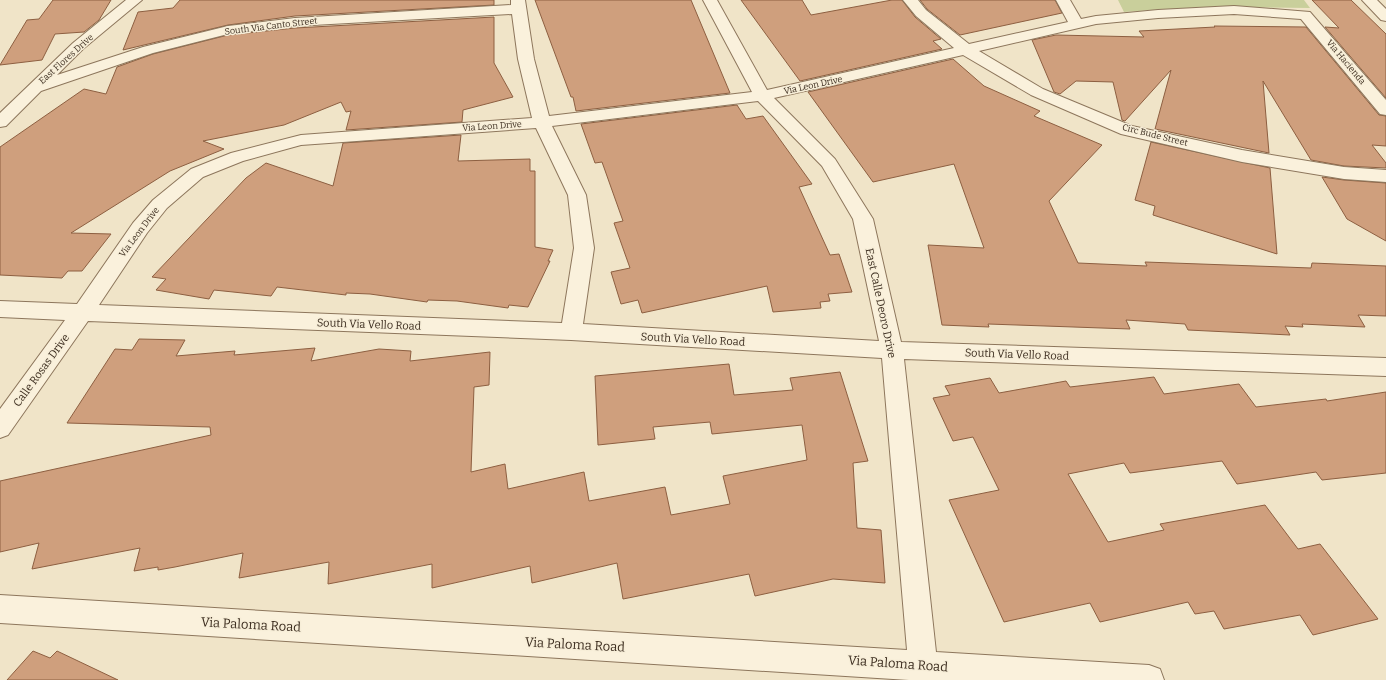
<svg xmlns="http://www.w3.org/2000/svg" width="1386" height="680" font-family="Bitter,serif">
	<rect width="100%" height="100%" fill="#f0e4c8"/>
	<!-- green -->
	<path fill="#c9cf9b" d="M1118,0H1304L1310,8C1248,7 1186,7 1124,12Z"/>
	<!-- building -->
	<path fill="#cf9f7d" stroke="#8d5f41" d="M53,0H111L99,20L84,32L55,34L42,60L0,65L27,20L39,19Z
		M180,0H494V5L295,16L228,25L123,50L138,12L173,8Z
		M535,0H691L730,93L576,111L573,97H571Z
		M741,0H802L811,15L892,0H902L915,17L941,39L933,41L942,49L800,81Z
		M920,0H1055L1062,13L960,35L927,9Z
		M1312,0H1351L1386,34V98L1325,27L1339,28Z
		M494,17V63L513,97L463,110L462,122L346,130L351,111L346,112L341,102L284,125L203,141L224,149L170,171L71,233L111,234L82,271H68L62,278L0,275V147L84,89L106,94L117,67L153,54L228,35L295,28Z
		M1214,26L1306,27L1379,115L1386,116V146L1372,145L1386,163V168L1344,166L1311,160L1263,81L1269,153L1155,129L1171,70L1125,121L1122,120L1113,82L1076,81L1060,94L1054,92L1032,40L1056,35L1144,37L1139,31L1215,27Z
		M953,59L984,86L1040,111L1034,116L1102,145L1049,201L1078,263L1147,266L1145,262L1311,268L1312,263L1386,266V316L1358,315L1365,327L1302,324L1303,327L1285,326L1290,335L1188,330L1185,324L1126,320L1130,329L988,324L989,327L942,325L928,245L984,248L954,164L873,182L808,92Z
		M737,105L746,119L763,116L812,184L799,187L830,255L839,254L852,292L828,294L830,301L820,302L821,308L773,312L767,286L642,313L638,300L621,304L611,272L630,268L614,223L623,221L602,162L595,163L581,124Z
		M461,135L458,161L530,159V171H535V247L553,250L548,261H550L528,307L509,305L508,308L457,301L428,300L427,302L370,294L346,293V295L277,287L271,296L214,290L209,299L156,290L166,279L152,277L246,178L266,163L333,186L343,143Z
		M1151,142L1270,168L1277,254L1153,215L1155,206L1135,200Z
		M1322,177L1344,180L1386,183V241L1347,219Z
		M139,339L185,340L176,356L235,351L234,355L315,348L311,361L379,349L411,351L410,361L490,352L489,385L474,387L471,472L505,464L508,489L584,472L589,501L665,487L671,515L730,504L723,476L807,460L802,425L712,434L710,422L653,427L655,439L598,445L595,376L729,364L734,395L793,390L790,378L840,372L868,461L853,463L857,528L881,530L885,583L833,579L755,596L749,574L623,599L617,563L532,583L530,566L432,588V564L328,584L329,562L239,578L243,553L175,567L158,570V567L134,571L140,548L32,569L39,543L0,552V481L211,435L210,427L67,423L115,349L132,350Z
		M1154,377L1164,394L1239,384L1256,407L1326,399L1327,401L1386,392V473L1322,480L1316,472L1237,484L1222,461L1130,473L1124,463L1068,474L1108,542L1164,530L1160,524L1265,505L1298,549L1320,544L1378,619L1313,635L1300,615L1224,629L1214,611L1195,614L1188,602L1100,622L1090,603L1004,622L949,500L999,490L973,437L953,441L933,398L950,395L945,386L990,378L999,393L1066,381L1070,387Z
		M33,651L50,658L57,651L118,680H7Z"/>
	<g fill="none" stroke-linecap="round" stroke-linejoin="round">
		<defs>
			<path id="minor" d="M126,0H142L83,49L57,75L143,47L228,26L295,18L511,5V0H525L534,59L549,116L752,92L703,0H717L767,90L954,48L916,16L903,0H918L926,10L969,44L1068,22L1056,0H1070L1081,19L1096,16L1158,10L1234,6L1310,12L1386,100V115L1380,114L1301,19L1234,14L1158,18L1096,24L979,51L1043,89L1132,126L1242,150L1344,167L1386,170V182L1344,179L1242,162L1121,134L1031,95L963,55L774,98L835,159L873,219L901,342L1386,358V376L904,359L936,652L1149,665L1160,669L1164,680H909L0,623V595L907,650L882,358L571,340L88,321L8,435L0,438V409L65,320L0,317V301L77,304L133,223L153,200L191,169L231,153L301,135L532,118L518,59L512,14L295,26L228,34L153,53L41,91L6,126L0,127V113L73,43ZM758,101L822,166L853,219L879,341L583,324L594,248L586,195L552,126ZM536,128L568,195L574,248L562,323L99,305L147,233L167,208L203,177L243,161L301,145Z
				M1362,0H1377L1386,9V21L1381,20Z"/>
		</defs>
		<!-- minor casing -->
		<use href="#minor" stroke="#8d765c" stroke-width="2"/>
		<!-- minor -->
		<use href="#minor" fill="#faf1dc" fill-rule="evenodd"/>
	</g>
	<g text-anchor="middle" stroke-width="3" stroke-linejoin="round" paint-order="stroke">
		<!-- far-street labels -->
		<g font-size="9" fill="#3d2e20" stroke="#f7eed8">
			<text transform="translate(271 26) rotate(-7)" y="3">South Via Canto Street</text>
			<text transform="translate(66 59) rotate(-42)" y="3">East Flores Drive</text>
			<text transform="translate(1346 62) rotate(50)" y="3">Via Hacienda</text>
			<text transform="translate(813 85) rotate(-12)" y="3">Via Leon Drive</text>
			<text transform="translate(492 126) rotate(-4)" y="3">Via Leon Drive</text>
			<text transform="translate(1155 135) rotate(14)" y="3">Circ Bude Street</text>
			<text transform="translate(139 232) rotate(-53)" y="3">Via Leon Drive</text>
		</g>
		<!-- street labels -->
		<g font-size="11" fill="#3d2e20" stroke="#f7eed8">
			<text transform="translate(881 303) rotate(78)" y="4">East Calle Deoro Drive</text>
			<text transform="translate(369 324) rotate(2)" y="4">South Via Vello Road</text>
			<text transform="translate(693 339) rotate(3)" y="4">South Via Vello Road</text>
			<text transform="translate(1017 354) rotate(2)" y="4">South Via Vello Road</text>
			<text transform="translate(41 370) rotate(-54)" y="4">Calle Rosas Drive</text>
		</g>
		<!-- near-street labels -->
		<g font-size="13" fill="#3d2e20" stroke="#f7eed8">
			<text transform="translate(251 624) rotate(3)" y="5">Via Paloma Road</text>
			<text transform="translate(575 644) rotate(3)" y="5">Via Paloma Road</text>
			<text transform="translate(898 663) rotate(4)" y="5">Via Paloma Road</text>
		</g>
	</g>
</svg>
